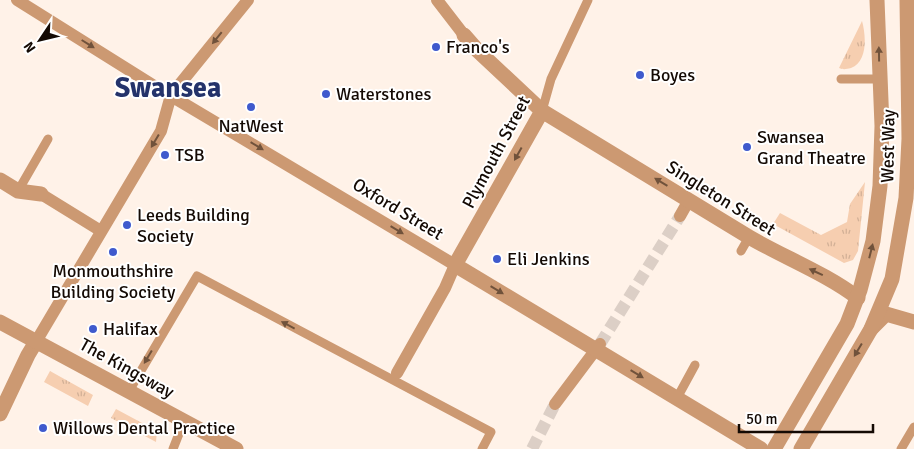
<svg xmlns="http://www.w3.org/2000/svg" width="914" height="449" font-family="Signika,sans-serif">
	<defs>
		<pattern id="grass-tufts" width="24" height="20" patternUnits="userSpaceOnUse" patternTransform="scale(1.25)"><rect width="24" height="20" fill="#f6ceb0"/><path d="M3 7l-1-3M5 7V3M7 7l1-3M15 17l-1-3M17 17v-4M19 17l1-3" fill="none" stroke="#d2b096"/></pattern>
	</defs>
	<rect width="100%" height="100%" fill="#fff2e8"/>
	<!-- grass -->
	<path fill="url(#grass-tufts)" d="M862,21C866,35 868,62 851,68C846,69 844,70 839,68Z
		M865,182L858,251L853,260L844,263L773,224L780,213L821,235L847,222L850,204Z
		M50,371L93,395L88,406L44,382Z
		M116,409L157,431L156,442L111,418Z"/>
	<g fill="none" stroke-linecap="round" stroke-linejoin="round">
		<!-- pedestrian-tunnel -->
		<path stroke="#dccfc6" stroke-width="12" stroke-dasharray="12 6" stroke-linecap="butt" d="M600,344L680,216
			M532,449L555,404"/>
		<!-- service -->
		<path stroke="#cc9972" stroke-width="9" d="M841,79H880
			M542,111L551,79L588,0
			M18,191L48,139
			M741,251L749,237
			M129,391L197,276L491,432L482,449
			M677,398L695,365
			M173,449L184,421
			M901,449L914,427"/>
		<!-- pedestrian -->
		<path stroke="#cc9972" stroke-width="12" d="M17,0L156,87L455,265L445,288L397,373
			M437,0L464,35
			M41,194L101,231
			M680,216L689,200
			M37,340L161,131L171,95L248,0
			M555,404L600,344"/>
		<!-- minor -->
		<path stroke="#cc9972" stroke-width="15" d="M464,35L478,51L542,111L749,237C785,258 825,273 858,298
			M542,111L455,265L761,449
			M0,180L18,191L41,194
			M871,329L886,314L914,322
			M0,414L28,355L37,340"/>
		<!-- tertiary -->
		<path stroke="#cc9972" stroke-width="15" d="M0,322L236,449
			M774,449L847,324L860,290L873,241L880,186L882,126L877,0
			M801,449L871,329L892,279L906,198L909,139L907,0"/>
	</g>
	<!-- one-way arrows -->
	<defs><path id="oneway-solid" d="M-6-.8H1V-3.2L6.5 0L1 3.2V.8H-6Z" transform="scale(1.25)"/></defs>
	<g fill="#70523b">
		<use href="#oneway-solid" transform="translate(217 38) rotate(129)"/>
		<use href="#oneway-solid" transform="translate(88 44) rotate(32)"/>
		<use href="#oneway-solid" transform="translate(879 54) rotate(-91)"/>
		<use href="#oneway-solid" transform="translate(155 141) rotate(121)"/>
		<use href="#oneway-solid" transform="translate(257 146) rotate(31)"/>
		<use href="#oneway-solid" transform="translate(518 154) rotate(119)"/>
		<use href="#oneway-solid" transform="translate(661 182) rotate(-149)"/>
		<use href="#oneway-solid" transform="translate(397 230) rotate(31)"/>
		<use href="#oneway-solid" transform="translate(871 251) rotate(-76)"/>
		<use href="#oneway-solid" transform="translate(816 272) rotate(-155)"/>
		<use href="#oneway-solid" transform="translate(497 290) rotate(31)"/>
		<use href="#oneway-solid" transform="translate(288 325) rotate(-152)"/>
		<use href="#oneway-solid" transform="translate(858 350) rotate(121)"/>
		<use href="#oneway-solid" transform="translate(148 357) rotate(121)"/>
		<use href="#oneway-solid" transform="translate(637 374) rotate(31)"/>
	</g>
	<!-- markers -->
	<g fill="#3f5acd" stroke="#fff" stroke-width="2">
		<circle cx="436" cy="47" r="5"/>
		<circle cx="640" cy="75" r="5"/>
		<circle cx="326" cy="94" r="5"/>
		<circle cx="251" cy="107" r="5"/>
		<circle cx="747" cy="147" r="5"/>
		<circle cx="165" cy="155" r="5"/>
		<circle cx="127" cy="225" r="5"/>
		<circle cx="113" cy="252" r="5"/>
		<circle cx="497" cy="259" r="5"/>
		<circle cx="93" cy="329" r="5"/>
		<circle cx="43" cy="428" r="5"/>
	</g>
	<g text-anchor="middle" stroke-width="4" stroke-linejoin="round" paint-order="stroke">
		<!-- poi labels -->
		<g font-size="18" fill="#140a04" stroke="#fff" text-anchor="start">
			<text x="446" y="53">Franco's</text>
			<text x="650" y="81">Boyes</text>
			<text x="336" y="100">Waterstones</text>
			<text x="251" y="132" text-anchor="middle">NatWest</text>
			<text x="757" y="143">Swansea<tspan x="757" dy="21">Grand Theatre</tspan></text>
			<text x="175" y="161">TSB</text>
			<text x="137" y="221">Leeds Building<tspan x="137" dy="21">Society</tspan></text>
			<text x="507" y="265">Eli Jenkins</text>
			<text x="113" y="277" text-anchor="middle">Monmouthshire<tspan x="113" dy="21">Building Society</tspan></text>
			<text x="103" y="335">Halifax</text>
			<text x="53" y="434">Willows Dental Practice</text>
		</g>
		<!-- street labels -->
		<g font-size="18" fill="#140a04" stroke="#fff">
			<text transform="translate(888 146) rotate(-89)" y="6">West Way</text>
			<text transform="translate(496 152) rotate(-62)" y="6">Plymouth Street</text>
			<text transform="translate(721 198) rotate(32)" y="6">Singleton Street</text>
			<text transform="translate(398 209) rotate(31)" y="6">Oxford Street</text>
			<text transform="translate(127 368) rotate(29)" y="6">The Kingsway</text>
		</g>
		<!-- town labels -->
		<g font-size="28" font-weight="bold" fill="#24336b" stroke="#fff">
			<text x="168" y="97">Swansea</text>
		</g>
	</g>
	<!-- north arrow -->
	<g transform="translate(40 40) rotate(235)" stroke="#ffffff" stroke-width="4" paint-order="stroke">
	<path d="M0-4L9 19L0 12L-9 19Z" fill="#140a04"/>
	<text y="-8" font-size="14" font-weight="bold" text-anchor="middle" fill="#140a04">N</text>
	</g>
	<!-- scale -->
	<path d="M739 424v8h134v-8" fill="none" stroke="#140a04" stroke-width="2.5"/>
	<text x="746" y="424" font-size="15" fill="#140a04" stroke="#ffffff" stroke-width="4" paint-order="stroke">50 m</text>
</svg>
